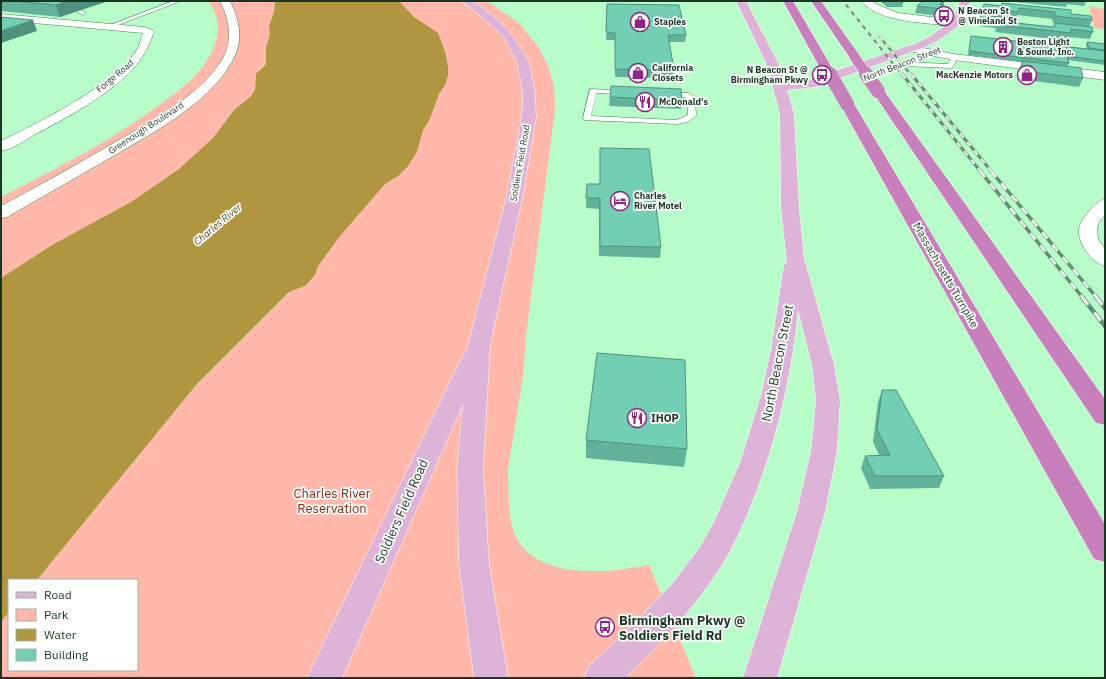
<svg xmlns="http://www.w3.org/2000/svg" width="1106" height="679" font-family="'IBM Plex Sans',sans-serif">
	<rect width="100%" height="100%" fill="#b7fcc9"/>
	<!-- green -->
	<path fill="#ffb8a9" d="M208,1H275L274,12L270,22V34L266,47V64L261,68L255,79V90L251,96L234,110L213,138L179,169L131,202L52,245L1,278V197C50,172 99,147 144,116C160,104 177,93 192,79C213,58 229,27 208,1Z
		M399,1H487L519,23L539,48L548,66L554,87L555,110L526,335L523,377L508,469C508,485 508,520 515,535C536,581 610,573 649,565L696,678H1V622L9,612V670H137V580H37L196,385L289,292L305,286L315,275L318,266L329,248L385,184L398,176L417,152L423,130L429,121L439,94L445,85L448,66L445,51L438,33L414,18Z
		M1089,6L1105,9V29L1094,28Z"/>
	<!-- water -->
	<path fill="#b09641" d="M275,1H399L414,17L438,33L445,51L448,66V76L445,85L439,94L429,121L423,130L417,152L408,166L398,176L385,184L340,236L318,266L315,275L305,286L289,292L196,385L37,580H9V612L1,622V278L52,245L131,202L179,169L213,138L234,110L251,96L255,90L256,74L266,64V47L270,34L269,26L274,12Z"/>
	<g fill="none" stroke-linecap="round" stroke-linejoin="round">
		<defs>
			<path id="lane" d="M173,1H181L110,28L105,27Z
				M78,9L86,13L83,15L75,11Z
				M952,56L957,57L954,66L951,68L903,66L900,64L903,62L948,64Z
				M590,89L689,93L695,98L696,116L688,122L677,124L584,120L583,118ZM596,93L684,97L687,99L688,115L677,120L591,116Z"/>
			<path id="street" d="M861,1H872L878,5L898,13L956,20L961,23L956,26C929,23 879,23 861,1Z
				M1,14L144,27L153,30L154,32C149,46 143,58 133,69C106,97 68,117 34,135C24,141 13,149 1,151V141C38,123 117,84 138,48C140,43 141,38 143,33L1,20Z
				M913,46L954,54L1105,72V80L954,60L909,51L907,49Z
				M1105,199V215L1099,222L1097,229L1098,239L1105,249V266C1092,263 1077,243 1079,229C1080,222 1086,215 1090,210C1095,205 1098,201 1105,199Z"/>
			<path id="secondary" d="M220,1H230C238,17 243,36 236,53C217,99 156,131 115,155C79,176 43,196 7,217L1,218V206C37,187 72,167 107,147C145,125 206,94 225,54C233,36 228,17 220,1Z"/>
			<path id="primary" d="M462,1H473L497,19L513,36L529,62L535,92L536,117L522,199L490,345L483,469L489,564L508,678H474L459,564L457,469L463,404L342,678H307L463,355L467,350L506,199L522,117L523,92L517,62L505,39L489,23Z
				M736,1H746L779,65L785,83L809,80L917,43L929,37L952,21L960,1H970L960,25L937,41L925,47L815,87L787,90L794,114L799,208L804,258L834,365L840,400L837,451L825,512L777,678H743L797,512L811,451L816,400L812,365L798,310C791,378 776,444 750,507C742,527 733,547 722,565C695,607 661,644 625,678H584L589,666L632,626L672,584L700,547L713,524L740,463L761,396L771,350L784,265L787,262L781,208L780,114L767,65Z"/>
			<path id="highway" d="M783,1H793L831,66L829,68H821L819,66Z
				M811,1H821L860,56L858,58H850Z
				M878,87L882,88L1105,399V425L1096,423L872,91L874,88Z
				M847,100L852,101L854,104L1105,524V562L1094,559L840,104L842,101Z"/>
		</defs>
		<!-- lane casing -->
		<use href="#lane" stroke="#408255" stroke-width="1"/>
		<!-- street casing -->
		<use href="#street" stroke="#408255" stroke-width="1"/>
		<!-- secondary casing -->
		<use href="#secondary" stroke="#408255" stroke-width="1"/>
		<!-- primary casing -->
		<use href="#primary" stroke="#fff" stroke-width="1"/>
		<!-- highway casing -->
		<use href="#highway" stroke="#fff" stroke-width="1"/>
		<!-- lane -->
		<use href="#lane" fill="#fff" fill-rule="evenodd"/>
		<!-- street -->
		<use href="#street" fill="#fff" fill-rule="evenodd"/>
		<!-- secondary -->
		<use href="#secondary" fill="#fff" fill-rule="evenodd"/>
		<!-- primary -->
		<use href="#primary" fill="#ddb3d7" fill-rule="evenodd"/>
		<!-- highway -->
		<use href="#highway" fill="#c780bc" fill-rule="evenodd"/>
		<defs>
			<path id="rail-far3" d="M843,1L902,75
				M880,37L911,75"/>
			<path id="rail-far2" d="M902,74L981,172
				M911,74L992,172"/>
			<path id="rail-far1" d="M980,171L1083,298
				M991,171L1097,298"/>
			<path id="rail" d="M1082,297L1105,326
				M1096,297L1105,308"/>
		</defs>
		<!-- rail-far3 casing -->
		<use href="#rail-far3" stroke="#62916f" stroke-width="2"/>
		<!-- rail-far2 casing -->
		<use href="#rail-far2" stroke="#62916f" stroke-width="3"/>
		<!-- rail-far1 casing -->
		<use href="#rail-far1" stroke="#62916f" stroke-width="3.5"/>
		<!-- rail casing -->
		<use href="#rail" stroke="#62916f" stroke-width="4.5"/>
		<!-- rail-far3 -->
		<use href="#rail-far3" stroke="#fff" stroke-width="1.5" stroke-dasharray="4.5" stroke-linecap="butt"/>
		<!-- rail-far2 -->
		<use href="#rail-far2" stroke="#fff" stroke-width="2" stroke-dasharray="5.5" stroke-linecap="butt"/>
		<!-- rail-far1 -->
		<use href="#rail-far1" stroke="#fff" stroke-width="2.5" stroke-dasharray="8" stroke-linecap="butt"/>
		<!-- rail -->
		<use href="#rail" stroke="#fff" stroke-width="3" stroke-dasharray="10" stroke-linecap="butt"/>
		<defs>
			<path id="highway-bridge-far1" d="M854,56L867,75
				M825,66L830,75"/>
			<path id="highway-bridge" d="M830,74L847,104
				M866,74L878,91"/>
		</defs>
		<!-- highway-bridge-far1 casing -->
		<use href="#highway-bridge-far1" stroke="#fff" stroke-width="11" stroke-linecap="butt"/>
		<!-- highway-bridge casing -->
		<use href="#highway-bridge" stroke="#fff" stroke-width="14" stroke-linecap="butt"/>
		<!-- highway-bridge-far1 -->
		<use href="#highway-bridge-far1" stroke="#c780bc" stroke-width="10"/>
		<!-- highway-bridge -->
		<use href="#highway-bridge" stroke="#c780bc" stroke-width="14"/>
	</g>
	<!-- wall -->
	<path fill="#62b29b" d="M1,1H108L60,17L1,11Z
		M880,1H904L902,7H887Z
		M1004,1H1086L1084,6L1067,4L1066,7Z
		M1002,3L1071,14L1092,20L1089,27L1053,23L1052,19L1017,15L1016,19L981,15L984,4L1001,6Z
		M607,4L686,35L685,42H669L674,70L673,78L615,77V40H606Z
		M943,5L942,12L939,16L915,13L917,6Z
		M981,15L1016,23L1053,27L1055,23L1093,32L1090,39L1070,37L1069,41L995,32L996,28L977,26Z
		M971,36L1087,49L1086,46L1087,42L1105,44V65L1068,60L1069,63L1067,67L1083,78L1079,87L1019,79V69L1022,62L968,55Z
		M610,97L682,100L681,109L609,106Z
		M600,148L661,247L660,258L599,256V209L586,208L587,184H600Z
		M882,390L944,476L939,488L870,489L861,468L865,456L879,455L873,442L878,402Z
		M586,440L687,449L684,467L586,458Z"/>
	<!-- shaded-wall -->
	<path fill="#50917e" d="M67,1H108L60,17L56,5Z
		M943,1H944L943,6L940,5Z
		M944,5L942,12L939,16L941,9Z
		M33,20L37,31L1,43V31Z"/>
	<!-- building -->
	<path fill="#72cfb4" stroke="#50917e" d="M14,1H67L56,5Z
		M922,1H943L940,5H944L941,9L917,6Z
		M1002,3L1071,10V14L1091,16L1092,20L1055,16V12L1019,8L1018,12L983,8L984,4L1002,6Z
		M607,4L679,5L686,35H668L674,70L615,69V33L606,32Z
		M981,15L1016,19V23L1054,27L1055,23L1092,27L1093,32L1071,29V33L997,25L998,21L980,19Z
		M1,17L33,20L1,31Z
		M971,36L1105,51V61L1067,56L1069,63L969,51Z
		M1087,42L1105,44V50L1089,48Z
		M1022,61L1081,68L1083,78L1022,71Z
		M611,86L681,89L682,100L610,97Z
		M600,148L649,149L661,247L600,246V198H586L587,184H600Z
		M597,353L685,360L687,449L586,440Z
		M882,390H896L944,476H875L865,456L890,455L877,430Z"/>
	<!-- icons -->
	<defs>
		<symbol id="bus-ring" viewBox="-11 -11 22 22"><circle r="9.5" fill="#fff" stroke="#902386" stroke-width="1.5"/><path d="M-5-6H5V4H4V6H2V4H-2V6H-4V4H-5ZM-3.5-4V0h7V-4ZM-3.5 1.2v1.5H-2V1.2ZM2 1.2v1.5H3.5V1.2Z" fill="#902386"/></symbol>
		<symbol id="shop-ring" viewBox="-11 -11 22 22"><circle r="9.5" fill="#fff" stroke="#902386" stroke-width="1.5"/><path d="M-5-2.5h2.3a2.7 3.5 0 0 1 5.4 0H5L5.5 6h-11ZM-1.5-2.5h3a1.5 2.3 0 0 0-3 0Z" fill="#902386"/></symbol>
		<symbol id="building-ring" viewBox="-11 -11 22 22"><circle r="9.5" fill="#fff" stroke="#902386" stroke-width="1.5"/><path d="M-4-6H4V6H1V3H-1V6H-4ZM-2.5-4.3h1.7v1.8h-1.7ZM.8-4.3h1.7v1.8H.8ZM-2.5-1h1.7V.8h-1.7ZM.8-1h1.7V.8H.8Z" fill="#902386"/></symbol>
		<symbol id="restaurant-ring" viewBox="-11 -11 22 22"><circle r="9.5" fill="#fff" stroke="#902386" stroke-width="1.5"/><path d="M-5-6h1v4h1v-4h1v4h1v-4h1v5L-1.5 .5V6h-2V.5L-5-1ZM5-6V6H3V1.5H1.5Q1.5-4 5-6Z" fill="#902386"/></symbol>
		<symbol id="hotel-ring" viewBox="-11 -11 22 22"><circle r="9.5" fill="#fff" stroke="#902386" stroke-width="1.5"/><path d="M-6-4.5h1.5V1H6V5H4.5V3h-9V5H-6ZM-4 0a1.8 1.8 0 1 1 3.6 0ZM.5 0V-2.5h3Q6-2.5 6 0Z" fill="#902386"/></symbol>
	</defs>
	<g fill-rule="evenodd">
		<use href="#bus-ring" x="933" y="5" width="22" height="22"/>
		<use href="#shop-ring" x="629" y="11" width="22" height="22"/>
		<use href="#building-ring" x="992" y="36" width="22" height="22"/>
		<use href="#shop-ring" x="627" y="62" width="22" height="22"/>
		<use href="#bus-ring" x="811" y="64" width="22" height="22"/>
		<use href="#shop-ring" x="1016" y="64" width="22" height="22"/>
		<use href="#restaurant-ring" x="634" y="91" width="22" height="22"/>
		<use href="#hotel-ring" x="609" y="190" width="22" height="22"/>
		<use href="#restaurant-ring" x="626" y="407" width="22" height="22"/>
		<use href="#bus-ring" x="594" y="616" width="22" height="22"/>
	</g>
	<g text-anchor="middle" stroke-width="3.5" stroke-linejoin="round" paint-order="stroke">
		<!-- far-poi labels -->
		<g font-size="9" font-weight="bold" fill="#1a3622" stroke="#fff" text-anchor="start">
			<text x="958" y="14">N Beacon St<tspan x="958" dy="10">@ Vineland St</tspan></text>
			<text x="654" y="25">Staples</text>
			<text x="1017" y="45">Boston Light<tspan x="1017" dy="10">&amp; Sound, Inc.</tspan></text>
			<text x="652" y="71">California<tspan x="652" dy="10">Closets</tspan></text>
			<text x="808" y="73" text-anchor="end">N Beacon St @<tspan x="808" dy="10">Birmingham Pkwy</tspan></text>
			<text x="1013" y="78" text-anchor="end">MacKenzie Motors</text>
			<text x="659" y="105">McDonald's</text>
			<text x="634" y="199">Charles<tspan x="634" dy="10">River Motel</tspan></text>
		</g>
		<!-- far-street labels -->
		<g font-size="9" fill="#1a3622" stroke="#fff">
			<text transform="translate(902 64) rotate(-21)" y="3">North Beacon Street</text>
			<text transform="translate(115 76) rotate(-40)" y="3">Forge Road</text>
			<text transform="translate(146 128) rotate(-33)" y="3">Greenough Boulevard</text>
			<text transform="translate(520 163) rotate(-80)" y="3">Soldiers Field Road</text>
		</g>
		<!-- far-water labels -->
		<g font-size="10" font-style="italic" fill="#524622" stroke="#fff">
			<text transform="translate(217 224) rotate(-40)" y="4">Charles River</text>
		</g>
		<!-- street labels -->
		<g font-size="11" fill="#1a3622" stroke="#fff">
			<text transform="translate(946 275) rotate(60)" y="4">Massachusetts Turnpike</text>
		</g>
		<!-- poi labels -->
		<g font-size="11" font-weight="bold" fill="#1a3622" stroke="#fff" text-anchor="start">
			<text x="651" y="422">IHOP</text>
		</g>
		<!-- near-street labels -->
		<g font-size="13" fill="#1a3622" stroke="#fff">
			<text transform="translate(777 363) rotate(-79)" y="5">North Beacon Street</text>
			<text transform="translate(401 511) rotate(-66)" y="5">Soldiers Field Road</text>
		</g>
		<!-- near-park labels -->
		<g font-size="13" fill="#8b2715" stroke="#fff">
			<text x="332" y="498">Charles River<tspan x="332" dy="15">Reservation</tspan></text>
		</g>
		<!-- near-poi labels -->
		<g font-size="13" font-weight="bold" fill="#1a3622" stroke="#fff" text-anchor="start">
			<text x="619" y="625">Birmingham Pkwy @<tspan x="619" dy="15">Soldiers Field Rd</tspan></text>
		</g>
	</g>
	<!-- border -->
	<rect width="1106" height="679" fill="none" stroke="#1a3622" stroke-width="4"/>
	<!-- legend -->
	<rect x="8" y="579" width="130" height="92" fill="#ffffff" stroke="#a3afa7"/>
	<rect x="16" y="592" width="20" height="6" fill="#ddb3d7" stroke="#a3afa7"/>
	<text x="44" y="599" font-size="12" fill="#1a3622">Road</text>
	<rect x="16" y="609" width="20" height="12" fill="#ffb8a9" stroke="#a3afa7"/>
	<text x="44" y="619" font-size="12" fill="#1a3622">Park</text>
	<rect x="16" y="629" width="20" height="12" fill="#b09641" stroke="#a3afa7"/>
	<text x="44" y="639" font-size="12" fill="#1a3622">Water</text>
	<rect x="16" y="649" width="20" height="12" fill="#72cfb4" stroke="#a3afa7"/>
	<text x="44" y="659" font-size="12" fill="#1a3622">Building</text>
</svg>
